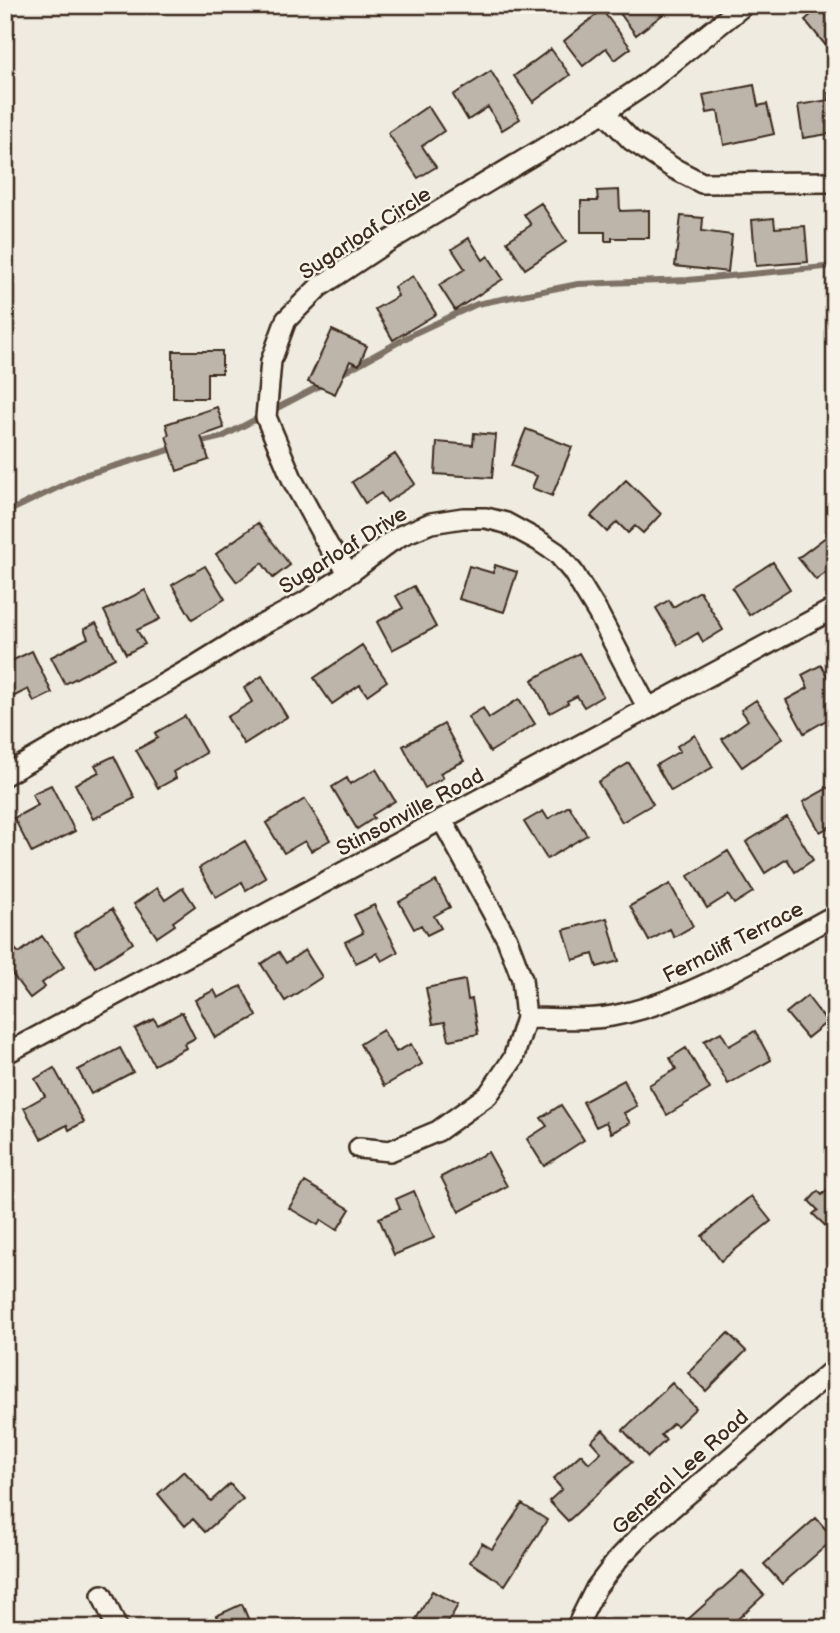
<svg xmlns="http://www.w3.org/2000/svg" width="840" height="1633" font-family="'Balsamiq Sans',sans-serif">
	<rect width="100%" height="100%" fill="#efebe0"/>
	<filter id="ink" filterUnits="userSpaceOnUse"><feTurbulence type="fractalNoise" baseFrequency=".0143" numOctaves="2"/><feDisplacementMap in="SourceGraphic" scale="14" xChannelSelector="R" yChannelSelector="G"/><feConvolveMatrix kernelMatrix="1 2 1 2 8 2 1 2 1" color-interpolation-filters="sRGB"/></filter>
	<g filter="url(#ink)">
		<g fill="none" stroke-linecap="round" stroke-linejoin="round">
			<!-- stream -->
			<path stroke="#7e7266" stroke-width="6" d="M339,375L415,333L477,304L578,284L688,280L835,266
				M197,443L222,437L323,384
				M5,513L84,475L176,448"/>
		</g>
		<!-- building -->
		<path fill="#bdb5aa" stroke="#3b2a1e" stroke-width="2" d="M620,5H675L636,35L616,8Z
			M822,5H835V40L827,47L805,20Z
			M602,10L631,48L615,60L606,48L583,66L564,41Z
			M551,49L570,75L533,102L514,76Z
			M491,71L520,119L502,130L488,107L468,120L453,95Z
			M754,85L758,106L767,104L774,134L724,145L718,111L707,113L703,95Z
			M835,92V133L803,138L798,105L829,100L828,93Z
			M428,106L444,131L422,146L436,167L418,178L388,133Z
			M619,190L620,211L649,210V238H612V241H605V232H581V201H598L597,191Z
			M541,203L566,242L525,269L507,241L531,225L524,214Z
			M681,216L703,218L702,231L732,235L728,272L675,266Z
			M774,218L775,228L805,226L808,262L756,266L752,220Z
			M835,222V256L830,223Z
			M469,238L483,260L488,256L503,279L455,310L439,285L465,269L452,249Z
			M413,276L436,314L393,340L375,309L398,296L394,287Z
			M332,330L367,346L359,365L350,361L335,394L308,382Z
			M173,351H222V373H207V398H173Z
			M217,407L224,428L201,436L209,460L177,471L166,436L169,435L166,424Z
			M526,429L572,447L552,496L532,488L537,476L511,466Z
			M474,433L496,435L492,478L435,474L437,442L473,445Z
			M395,454L415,484L387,502L381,493L365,503L352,482Z
			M626,480L661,514L643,533L635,526L628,533L617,522L607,532L591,516Z
			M258,523L290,565L273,578L262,563L237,582L216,554Z
			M835,530V566L816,580L798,558Z
			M773,562L790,589L749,615L732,588Z
			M495,565L517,572L504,612L459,599L469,566L493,573Z
			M205,566L225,599L192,619L172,585Z
			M414,586L436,627L392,650L377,622L403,608L396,596Z
			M145,590L160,619L137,630L145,644L126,654L104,611Z
			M700,591L723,630L703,642L698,633L678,645L656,608L669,600L673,607Z
			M96,623L115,658L65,684L51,657L88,638L84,629Z
			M362,645L387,681L367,695L360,685L332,704L314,678Z
			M32,651L52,693L34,702L28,689L5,701V664Z
			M579,653L603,696L584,707L577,696L567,701L568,703L550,713L532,680Z
			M821,665L835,689V715L804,733L786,700L808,688L802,675Z
			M262,676L287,717L244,744L227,717L252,702L244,688Z
			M519,699L535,724L490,752L468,717L483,708L489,718Z
			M756,700L783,738L742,767L722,739L748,720L741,710Z
			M185,716L206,753L173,772L176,778L158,788L136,750L158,738L155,733Z
			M444,724L464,761L440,773L443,778L425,788L403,746Z
			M695,735L713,767L671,791L656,765L680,751L677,746Z
			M114,756L135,798L93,819L75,784L99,772L95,765Z
			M629,763L653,804L622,822L598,782Z
			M376,769L395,801L372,815L374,818L357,829L332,787L347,778L350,784Z
			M835,784V824L820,832L803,802Z
			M51,785L75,831L32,853L14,818L38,805L32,794Z
			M305,799L330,840L311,851L305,841L284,853L266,823Z
			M569,806L587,835L547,859L524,822L543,811L548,819Z
			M787,817L813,860L795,872L787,859L765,873L746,842Z
			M245,841L266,878L246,890L242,882L216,897L199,868Z
			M728,851L753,892L734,904L728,895L707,908L688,876Z
			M436,881L450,907L434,916L441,928L427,935L421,925L414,929L399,902Z
			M670,884L693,926L674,937L670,929L649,941L630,906Z
			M157,888L165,900L183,888L195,906L173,922L175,925L157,937L134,904Z
			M374,905L398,952L382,961L377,953L356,963L345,942L363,933L354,915Z
			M112,909L133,943L95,967L74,933Z
			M607,918L619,961L597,967L593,954L573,960L564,930Z
			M42,936L64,967L42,983L45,987L30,998L5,965V956L15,949L19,953Z
			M305,950L322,977L285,1001L261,964L279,952L286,963Z
			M465,980L468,1000L472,999L478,1034L449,1040L445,1022L433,1024L426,988Z
			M241,986L257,1016L215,1038L195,1000L214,990L218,998Z
			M807,996L827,1022L807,1038L786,1013Z
			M182,1012L195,1038L184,1044L186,1048L154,1065L135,1029L154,1019L158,1025Z
			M383,1030L396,1052L411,1044L422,1064L384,1086L360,1044Z
			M755,1031L771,1060L728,1084L704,1041L721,1032L729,1046Z
			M120,1048L133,1072L91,1094L78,1070Z
			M686,1048L710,1089L667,1115L649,1085L676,1069L670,1058Z
			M54,1068L84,1122L69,1130L67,1125L41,1139L24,1108L45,1096L35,1079Z
			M624,1080L637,1106L624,1113L630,1123L611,1133L606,1122L596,1127L583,1102Z
			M561,1105L584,1140L544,1166L527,1139L547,1126L541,1118Z
			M488,1152L507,1186L459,1212L441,1177Z
			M305,1182L350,1209L337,1230L321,1220L318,1225L289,1208Z
			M835,1182V1235L813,1214L818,1210L809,1201L818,1191L822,1195Z
			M414,1191L434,1238L394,1255L379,1218L400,1209L396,1199Z
			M751,1196L771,1221L721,1261L702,1236Z
			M728,1333L746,1351L706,1391L688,1373Z
			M672,1383L696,1408L677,1426L673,1423L661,1435L666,1440L648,1457L623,1430Z
			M603,1430L632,1462L568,1521L549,1501L562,1489L553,1479L581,1454L589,1463L601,1452L591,1441Z
			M184,1471L211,1501L230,1484L243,1499L205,1532L193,1519L185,1526L158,1494Z
			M522,1504L547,1520L505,1585L470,1562L482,1543L492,1549Z
			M816,1518L834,1539L782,1584L764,1564Z
			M742,1571L764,1595L728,1628H692L686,1621Z
			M432,1591L458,1605L446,1626L442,1624L440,1628H411Z
			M242,1604L252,1628H222L216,1616Z"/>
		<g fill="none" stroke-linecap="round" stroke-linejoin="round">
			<defs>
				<path id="minor" d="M744,5L643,86L604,112L631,140L673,168L702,183L835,182
					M350,573L329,547L293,481L266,417L271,361L286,320L319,287L384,244L604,112
					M5,775L195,666L258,627L303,603L350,573L389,543L402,535L431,523L463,518H486L506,523L539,541L557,553L573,572L598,613L648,709
					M526,1018C554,1018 584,1021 612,1016C689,1002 766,952 835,915
					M5,1054L835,608
					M359,1148L390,1151L438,1131L488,1095L513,1059L526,1018L522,979L507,939L442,820
					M102,1595L117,1628
					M576,1628L596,1588L619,1558L647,1529L835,1368"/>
			</defs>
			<!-- minor casing -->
			<use href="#minor" stroke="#3b2a1e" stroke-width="24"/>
			<!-- minor -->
			<use href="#minor" stroke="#f7f3e8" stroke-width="19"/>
		</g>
	</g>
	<g text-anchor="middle" stroke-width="5" stroke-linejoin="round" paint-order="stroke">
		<!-- street labels -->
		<g font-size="21" fill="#3b2a1e" stroke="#f7f3e8">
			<text transform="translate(365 233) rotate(-33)" y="7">Sugarloaf Circle</text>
			<text transform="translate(343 550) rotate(-32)" y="7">Sugarloaf Drive</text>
			<text transform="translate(410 812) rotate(-28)" y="7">Stinsonville Road</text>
			<text transform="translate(733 942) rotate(-27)" y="7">Ferncliff Terrace</text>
			<text transform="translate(680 1472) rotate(-42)" y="7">General Lee Road</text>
		</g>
	</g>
	<!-- margin -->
	<rect width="840" height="1633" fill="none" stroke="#f7f3e8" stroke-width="28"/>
	<rect x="14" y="14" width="812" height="1605" fill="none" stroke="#3b2a1e" stroke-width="2.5" filter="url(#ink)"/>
</svg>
